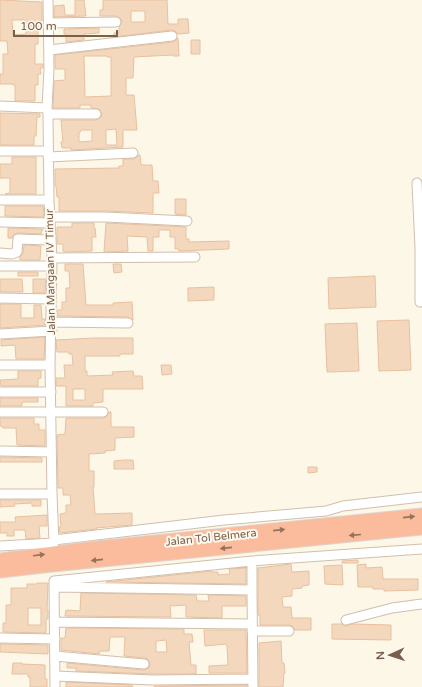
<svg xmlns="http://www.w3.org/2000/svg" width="422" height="687" font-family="'Varela Round',sans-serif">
	<rect width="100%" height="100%" fill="#fdf7e8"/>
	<!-- building -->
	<path fill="#f4d8be" stroke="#e8c09e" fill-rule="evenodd" d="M0,0L42,2V21H38V44H35V64H43V68H40L41,74H38V85H35V101H15V85H13V84H0V74H3V54H8L7,41H0ZM12,20H25L26,34L13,35Z
		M75,0H84L86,16L54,17V6L64,5L65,15H75Z
		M103,0H167L168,24H178V19H188L189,33L178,34L175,31L171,30L114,37V33H119V27L122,22L121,19L116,16H100V10H103ZM131,11H145V22H131Z
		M99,28V33L84,34V40L66,42V34H64V29Z
		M178,38L179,56H173V55L134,57L133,78H126V95H134L137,130H123V147L71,150V148H62L61,142H63L61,120H96L101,117L102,114L99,109L91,108V105H80V108H53L54,81L65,80V69H55V55L173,42ZM84,56H107V57H111V96L85,97ZM116,129L117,145H106V130ZM81,130H92V141L79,142V134Z
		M191,40H200V54H191Z
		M0,113L40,114V117H37L36,136H34V145H0Z
		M139,155H140L141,165H152L153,181H158L159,193H153V213L106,211H59V197H57L56,186H55V169L119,168V166H123V159H134Z
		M12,157H36V194H5L10,193V178H0V164H12Z
		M175,199H186V215L175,214Z
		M5,206H43L44,214L43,217L5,216Z
		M72,223H94V228H95L96,237H92V251L65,252L63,251V244H57V227H72Z
		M106,223L186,227V239H189V242L229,241V249L179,251V249H175V237H170V230H159V237H153V251H148L147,237L127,236L128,251L104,252Z
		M8,228L43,229V230H42L41,234L18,233L13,235L12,238H8Z
		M24,245L41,246L40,260H20V257L23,253Z
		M65,264H83L86,305H113V303L132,302L133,320L128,317L57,316V310H62V302H66V288H70L69,271H65Z
		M113,264H121L122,272L114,273Z
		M18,272H38V276H18Z
		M375,276L376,307L329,309L328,278Z
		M0,279H22L23,292H0Z
		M33,279H46L45,293H33Z
		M214,287V300L188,301V288Z
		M0,304H21V318H34V305H41L42,319H45V325L0,328Z
		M409,320L411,370L379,371L377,321Z
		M357,323L359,371L327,372L325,324Z
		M45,337L44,359H16L15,345L1,346V340Z
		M94,338H133V354H120V356H85V371H87V376L113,375L112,372L133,371L134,376H142L143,389H103V402L93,403V406H66V386H56V378H65L64,365H73L72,354H69V352H57L56,340ZM73,389H85V400H73Z
		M161,365H171L172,374L162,375Z
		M18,371H41V378L38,379V386H1L0,380L18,379Z
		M0,398H38V402H22V406H0Z
		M109,412H111V427H134V437L115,438V450L105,451V453L89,454V471H94V487H93L95,514L132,513V525L96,528L97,529L60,533L59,527H61L60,514L66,513V505H71L70,495H63V488H58L57,435L65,434L66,418H103L106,417Z
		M0,418H34V424H39V430H45V446L17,445L16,428H3L2,426H0Z
		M0,457L42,458V462H0Z
		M125,460H133L134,469H114V461Z
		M308,467H317V472L308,473Z
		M0,500H41V506H32V503L14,504L15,506L0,507Z
		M47,515V526H39L40,538L26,539L25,530H14V536H7V533H0V522H16L15,517Z
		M358,560V563H342V561Z
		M291,564L292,572L309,571V585L302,586V588L292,589V596L282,597L283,607H291L292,618H311V630H295L292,626L289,625H260V615H258V568Z
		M366,564V568L382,567L383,579H418V590L384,591V589H373V587H358L357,565Z
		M342,565L343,585L325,584L324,566Z
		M246,568V584L106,582L212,571V572H218V575L230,574L229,569Z
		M37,583H48L47,610H48V619H46V633L3,632V623H6V605H11V588H27V584H37ZM28,608H41V625H28Z
		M81,593L196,595L197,601H209L208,595L246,596V606H222V618L186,617V605L170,606L171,617L65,616L66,610L80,611Z
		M332,624H342L345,626L353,624L391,625V640L332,639Z
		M66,628L184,629V634H192L193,642H189L191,665H196V674H153L76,671V668H67V663L143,670L149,668L150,664L148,659L145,658L124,656L125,637H110L109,651H100L99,654L61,650V638H65ZM166,640L167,652H156V641Z
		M204,630H246L247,673H209V666L228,665L227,646L226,644L205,646Z
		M281,641L282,663H284L285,673H284L283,687H259V643Z
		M0,644L48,645V654L0,652Z
		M13,663H22V664L45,665V679H47V687H30V677H28V674H12Z
		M66,682L132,685L133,687H66Z
		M247,685V687H155L154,686Z"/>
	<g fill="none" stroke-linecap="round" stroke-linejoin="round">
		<defs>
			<path id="minor" d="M49,23L116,22
				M49,50L172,36
				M0,106L47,108
				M48,114H96
				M0,151H48
				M48,157L133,153
				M417,183L420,248H422
				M0,200H49
				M49,217H106L187,221
				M0,222L50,223
				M420,248V302
				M0,253L12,254L17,252L18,239L50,240
				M52,258L195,257
				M0,266H51
				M0,298L51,299
				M51,322L128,323
				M0,334L52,331
				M0,365H50
				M0,392H51
				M0,412H103
				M0,451L51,452
				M0,494H52
				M54,540L224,520L326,511L343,506L422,497
				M0,546L54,543L52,494L50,365L52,258L49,200L48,114L47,108L49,69L48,0
				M54,581L252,561
				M54,582L55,687
				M54,587L252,590
				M346,620L392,608L422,604
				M55,622L252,624
				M252,631H289
				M0,638L55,639
				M55,656L144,664
				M55,676L153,680L253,679
				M253,687L252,590V561L422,549"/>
			<path id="highway" d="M0,560L85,549L422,515
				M0,571L52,565L422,528"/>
		</defs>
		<!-- minor casing -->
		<use href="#minor" stroke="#d1bfac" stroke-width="11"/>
		<!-- highway casing -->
		<use href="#highway" stroke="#dcd5d0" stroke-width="15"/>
		<!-- minor -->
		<use href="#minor" stroke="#fff" stroke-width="9"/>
		<!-- highway -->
		<use href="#highway" stroke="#fabc9d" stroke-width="13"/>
	</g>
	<!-- one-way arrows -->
	<defs><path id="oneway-solid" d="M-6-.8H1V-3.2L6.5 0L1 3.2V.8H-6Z"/></defs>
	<g fill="#94725b">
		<use href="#oneway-solid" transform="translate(409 517) rotate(-6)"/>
		<use href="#oneway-solid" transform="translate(279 530) rotate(-6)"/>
		<use href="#oneway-solid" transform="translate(355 535) rotate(175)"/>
		<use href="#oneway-solid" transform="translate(226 548) rotate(174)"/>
		<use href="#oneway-solid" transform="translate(39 555) rotate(-7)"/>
		<use href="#oneway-solid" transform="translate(97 560) rotate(174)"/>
	</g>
	<g text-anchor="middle" stroke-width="4" stroke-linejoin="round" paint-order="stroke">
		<!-- street labels -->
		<g font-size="11" fill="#7a5f4a" stroke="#fffaf0">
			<text transform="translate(50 272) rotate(-91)" y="4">Jalan Mangaan IV Timur</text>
			<text transform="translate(211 537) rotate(-6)" y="4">Jalan Tol Belmera</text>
		</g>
	</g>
	<!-- north arrow -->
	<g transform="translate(390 655) rotate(267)" stroke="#fffaf0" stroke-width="3" paint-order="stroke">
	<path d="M0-3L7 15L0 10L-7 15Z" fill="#7a5f4a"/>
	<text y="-6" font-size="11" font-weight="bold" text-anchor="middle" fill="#7a5f4a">N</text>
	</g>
	<!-- scale -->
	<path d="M14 30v6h103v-6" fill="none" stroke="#7a5f4a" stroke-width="2"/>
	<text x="20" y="30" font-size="12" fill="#7a5f4a" stroke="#fffaf0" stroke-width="3" paint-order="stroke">100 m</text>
</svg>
